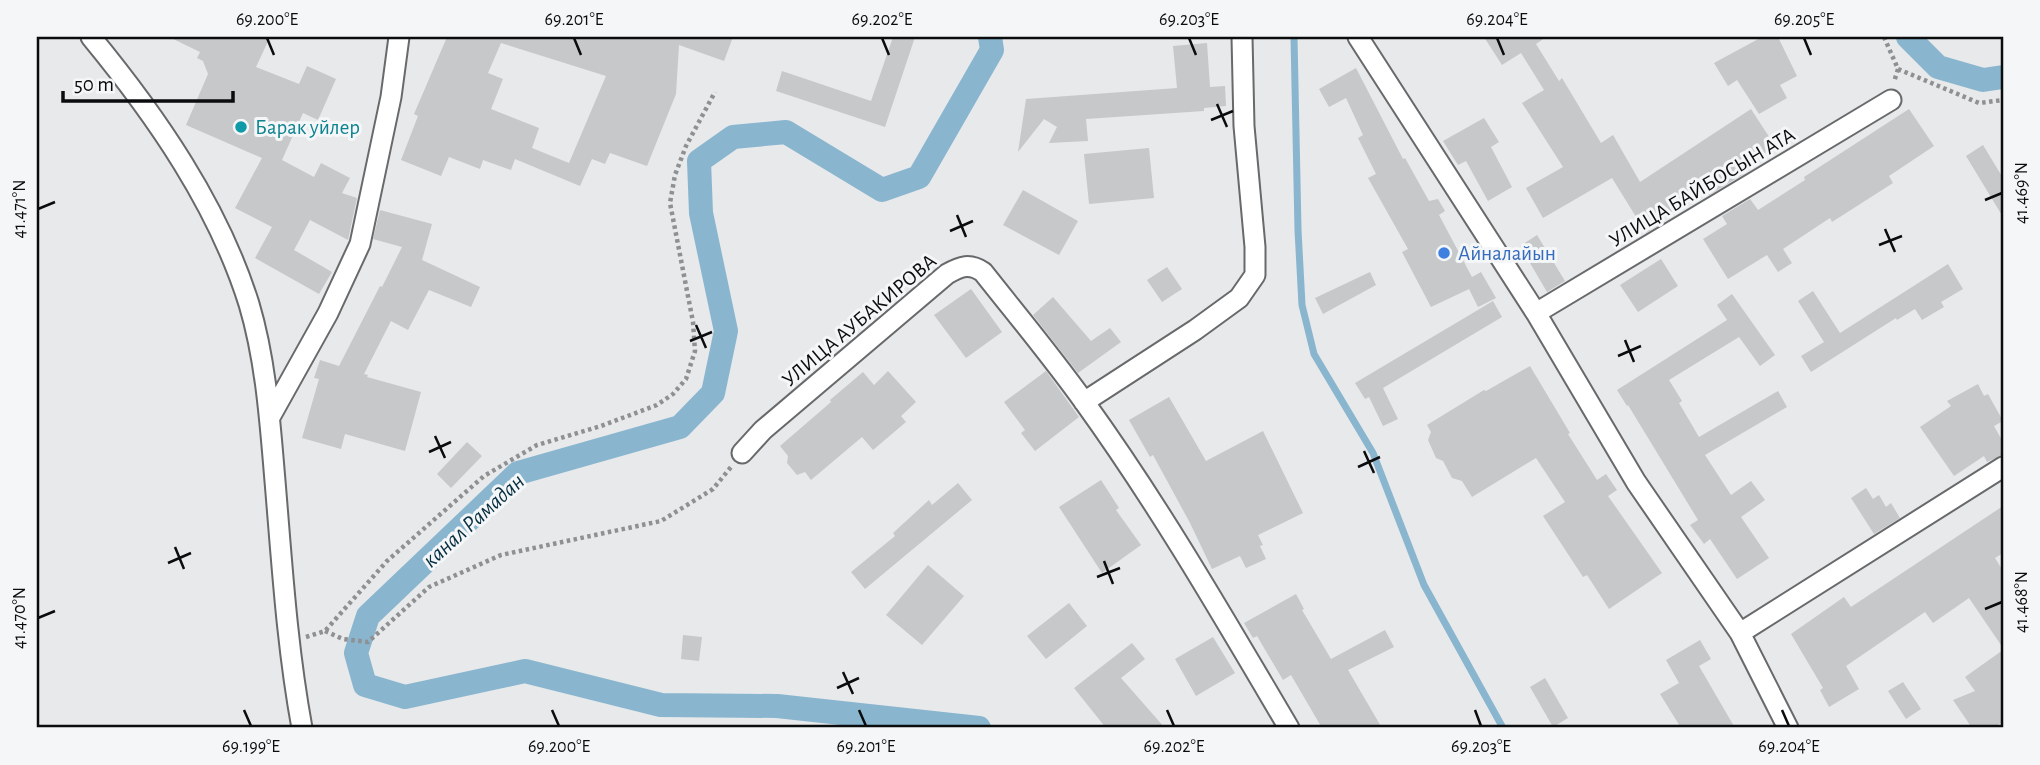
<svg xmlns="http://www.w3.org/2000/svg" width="2040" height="765" font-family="'Alegreya Sans',sans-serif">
	<rect width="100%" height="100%" fill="#e7e9eb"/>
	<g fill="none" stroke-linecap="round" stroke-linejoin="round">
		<!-- stream -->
		<path stroke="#89b5cf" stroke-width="7" d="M1294,37L1298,230L1302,305L1314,354L1373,453L1424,585L1503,728"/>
		<!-- canal -->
		<path stroke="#89b5cf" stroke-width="24" d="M1908,37L1938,67L1983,80L2003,77
			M979,728L777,706L661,705L525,671L405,697L365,685L356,653L368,616L518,473L680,427L713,393L726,331L701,213L699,161L733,137L786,132L882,190L919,177L992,50L990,37"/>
	</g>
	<!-- building -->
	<path fill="#c6c8ca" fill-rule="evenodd" d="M169,37H270L256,67L299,84L307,66L336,79L318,120L303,113L282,160L314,177L321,163L350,178L342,193L357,198L348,240L310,220L294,250L332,272L319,294L255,258L272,227L235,208L262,158L186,125L208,74L203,61L197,58L200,52Z
		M447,37H733L724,61L679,45L676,94L647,166L610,153L605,164L592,159L580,186L515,159L511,170L483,160L480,169L449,157L441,176L401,160L418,116L414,114ZM501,43L606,76L569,163L532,148L539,128L491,109L503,79L488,73Z
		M893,37H915L885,127L776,91L782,71L871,101Z
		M1484,37H1546L1536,44L1559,81L1562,78L1601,143L1613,135L1640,182L1751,109L1775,146L1741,169L1744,174L1709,195L1706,190L1662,219L1664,222L1646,233L1612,178L1543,218L1526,188L1563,167L1522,103L1544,90L1521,53L1502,65Z
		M1762,37H1778L1797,76L1780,85L1787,98L1759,114L1737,80L1728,86L1714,63Z
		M1207,43L1210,87L1225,86L1226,106L1204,108V111L1086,119L1088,141L1049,143L1057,127L1044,119L1018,152L1026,99L1177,88L1173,46Z
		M1356,68L1403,159L1405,158L1429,201L1438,199L1445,211L1439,215L1472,277L1481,272L1496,298L1478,307L1469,289L1431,307L1402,252L1408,249L1368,178L1376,174L1358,138L1363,135L1346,98L1329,107L1319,89Z
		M1909,109L1934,146L1889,176L1893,183L1832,222L1830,218L1783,249L1792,263L1778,272L1767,255L1728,279L1703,239L1727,224L1722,216L1750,199L1758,210L1805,180L1804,177Z
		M1484,118L1499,142L1491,147L1512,187L1488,201L1466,161L1458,165L1443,141Z
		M1983,145L2003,178V217L1966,156Z
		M1149,148L1154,198L1089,204L1084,154Z
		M1023,190L1078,221L1059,255L1003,225Z
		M380,210L432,224L422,260L480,287L471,307L429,290L408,330L391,321L364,374L368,375L367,377L421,392L405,451L345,434L341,449L302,438L319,379L314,378L320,360L339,366L380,286L382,287L402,247L373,239Z
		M1537,235L1565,281L1547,292L1520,246Z
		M1661,259L1678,286L1638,312L1620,285Z
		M1948,264L1963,289L1941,302L1944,307L1922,320L1915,309L1897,320L1896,318L1811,372L1801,356L1824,342L1798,301L1813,291L1840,333Z
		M1167,267L1182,289L1162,302L1147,280Z
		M1370,272L1376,285L1323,314L1315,298Z
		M971,289L1002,332L966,358L934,315Z
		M1732,294L1775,355L1760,366L1739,337L1669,380L1682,401L1679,403L1699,437L1778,391L1787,407L1705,455L1731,495L1751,481L1765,500L1741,517L1769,558L1737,579L1710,539L1704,544L1690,525L1698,520L1628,405L1627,406L1617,390L1727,320L1717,305Z
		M1053,297L1091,341L1110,328L1121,342L1078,373L1033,315Z
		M1493,301L1502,317L1383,388L1398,419L1383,426L1369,397L1365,399L1355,383Z
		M1530,366L1570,433L1568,434L1597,480L1606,474L1617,490L1608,496L1662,573L1609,609L1587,575L1583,577L1543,516L1565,502L1536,458L1472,497L1462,481L1452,478L1443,461L1436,458L1428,440L1431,432L1427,425L1484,390L1486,391Z
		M888,371L916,402L901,416L906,422L873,450L862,437L811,480L805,472L797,475L787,463L788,456L780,446L831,402L830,400L863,372L874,385Z
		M1046,371L1079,417L1035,451L1021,433L1025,430L1004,402Z
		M1978,384L1984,396L1988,394L2003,421L1994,426L2003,442V455L1987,462L1984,456L1954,476L1920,427L1951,406L1947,401Z
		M1169,397L1206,461L1263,431L1303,513L1258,535L1263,545L1260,546L1266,559L1246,568L1240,556L1212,569L1190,523L1153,455L1150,457L1129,420Z
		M467,442L482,456L451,488L437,474Z
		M1101,480L1119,508L1116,510L1141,545L1102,573L1059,507Z
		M958,483L972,500L865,589L851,572L895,536L893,533L929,500L932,505Z
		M1866,488L1873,499L1879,495L1886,507L1891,503L1900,518L1874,534L1851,498Z
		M2003,506V553L1995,558L2003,571V648L1969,598L1933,623L1925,612L1846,666L1859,689L1829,707L1820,690L1823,688L1791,634L1844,597L1851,607Z
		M928,565L964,596L922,645L886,615Z
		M1296,594L1304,609L1302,610L1331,659L1385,630L1394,647L1348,670L1382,728H1322L1291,675L1283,680L1257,636L1253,638L1244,623Z
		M1069,603L1087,626L1046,659L1027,636Z
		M683,635L702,637L699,661L681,659Z
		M1213,637L1235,673L1196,696L1175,659Z
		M1700,640L1711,659L1699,666L1735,728H1681L1660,694L1679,683L1666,660Z
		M1132,643L1145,659L1121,678L1165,728H1106L1074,688Z
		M2003,650V722L1992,728H1972L1953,700L1975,691L1965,677Z
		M1545,678L1568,718L1553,727L1530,687Z
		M1903,682L1921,709L1906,719L1888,691Z"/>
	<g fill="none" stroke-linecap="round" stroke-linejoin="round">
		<defs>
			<path id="minor" d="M91,37C156,116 218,205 249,304C266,361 270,422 275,481C282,564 287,647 302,728
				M1358,37L1536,313L1636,482L1740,633L1788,728
				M1536,313L1891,100
				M1084,402L1195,330L1239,298L1255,275V247L1244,126L1242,37
				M270,417L328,313L360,244L391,97L399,37
				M742,453L763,430L947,274C961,266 970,263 983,272C1017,315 1053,358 1085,403C1160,507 1224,618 1289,728
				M1740,633L2003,467"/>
		</defs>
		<!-- minor casing -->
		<use href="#minor" stroke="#67696b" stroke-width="23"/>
		<!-- path -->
		<path stroke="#8e9092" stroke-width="4.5" stroke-dasharray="3.5 3.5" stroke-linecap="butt" d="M1884,37L1898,69L1894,82
			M1898,69L1979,103L2003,100
			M325,631L343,639L368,642L429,587L501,555L661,521L713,489L731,467
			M306,637L325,631L387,561L484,476L537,445L601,426L657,405L673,394L686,379L695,351L693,322L670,203L675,175L686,146L715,92"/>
		<!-- minor -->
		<use href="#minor" stroke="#fff" stroke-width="19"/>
	</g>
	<!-- ticks -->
	<path fill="none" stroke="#0b0c0d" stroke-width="2.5" d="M267,38L274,55M574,38L581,55M882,38L889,55M1189,38L1196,55M1497,38L1504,55M1804,38L1811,55M1217,104L1227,127M1211,120L1233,111M1985,200L2002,193M38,209L55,202M957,215L966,237M1885,229L1895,252M950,231L973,221M1879,245L1902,236M696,325L706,348M1625,340L1634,362M690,341L712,332M1618,356L1641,346M435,436L445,458M1364,451L1374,473M429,452L451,442M1358,467L1380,457M175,547L184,569M1104,561L1113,584M168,563L191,553M1097,577L1120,568M1985,609L2002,602M38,618L55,611M843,672L853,694M837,688L859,678M244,710L251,726M552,710L559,726M859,710L866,726M1167,710L1174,726M1475,710L1481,726M1782,710L1789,726"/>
	<!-- markers -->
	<circle fill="#0f9aa8" stroke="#f4f6f8" stroke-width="2.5" cx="241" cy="127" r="7"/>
	<circle fill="#3f7fe0" stroke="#f4f6f8" stroke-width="2.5" cx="1444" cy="253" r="7"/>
	<g text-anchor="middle" stroke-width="6" stroke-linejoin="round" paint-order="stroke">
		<!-- culture labels -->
		<g font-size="21" fill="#0d838f" stroke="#f4f6f8" text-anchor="start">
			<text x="255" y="134">Барак уйлер</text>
		</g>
		<!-- street labels -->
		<g font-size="21" fill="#0b0c0d" stroke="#f4f6f8">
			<text transform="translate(1702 187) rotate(-31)" y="7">УЛИЦА БАЙБОСЫН АТА</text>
			<text transform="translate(859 320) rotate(-40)" y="7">УЛИЦА АУБАКИРОВА</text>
		</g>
		<!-- shop labels -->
		<g font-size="21" fill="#366cbe" stroke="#f4f6f8" text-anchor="start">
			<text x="1458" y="260">Айналайын</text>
		</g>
		<!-- water labels -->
		<g font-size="23" font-style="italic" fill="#062e40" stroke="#f4f6f8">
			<text transform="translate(473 520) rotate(-42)" y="8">канал Рамадан</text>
		</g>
	</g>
	<!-- border -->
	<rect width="2040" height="765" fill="none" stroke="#f4f6f8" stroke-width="77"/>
	<!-- scale -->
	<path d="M63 91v10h170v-10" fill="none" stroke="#0b0c0d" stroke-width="3.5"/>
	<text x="74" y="91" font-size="21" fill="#0b0c0d" stroke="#f4f6f8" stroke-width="5" paint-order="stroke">50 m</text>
	<rect x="38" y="38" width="1964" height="688" fill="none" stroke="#0b0c0d" stroke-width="2.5"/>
	<g font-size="18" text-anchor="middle" fill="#0b0c0d">
		<text x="267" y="25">69.200°E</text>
		<text x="574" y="25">69.201°E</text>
		<text x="882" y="25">69.202°E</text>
		<text x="1189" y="25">69.203°E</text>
		<text x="1497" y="25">69.204°E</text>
		<text x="1804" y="25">69.205°E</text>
		<text transform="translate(2021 193) rotate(-90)" y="6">41.469°N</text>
		<text transform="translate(19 209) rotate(-90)" y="6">41.471°N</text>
		<text transform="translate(2021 602) rotate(-90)" y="6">41.468°N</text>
		<text transform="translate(19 618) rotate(-90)" y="6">41.470°N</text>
		<text x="251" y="752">69.199°E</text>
		<text x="559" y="752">69.200°E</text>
		<text x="866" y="752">69.201°E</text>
		<text x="1174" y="752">69.202°E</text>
		<text x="1481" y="752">69.203°E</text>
		<text x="1789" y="752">69.204°E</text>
	</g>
</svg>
